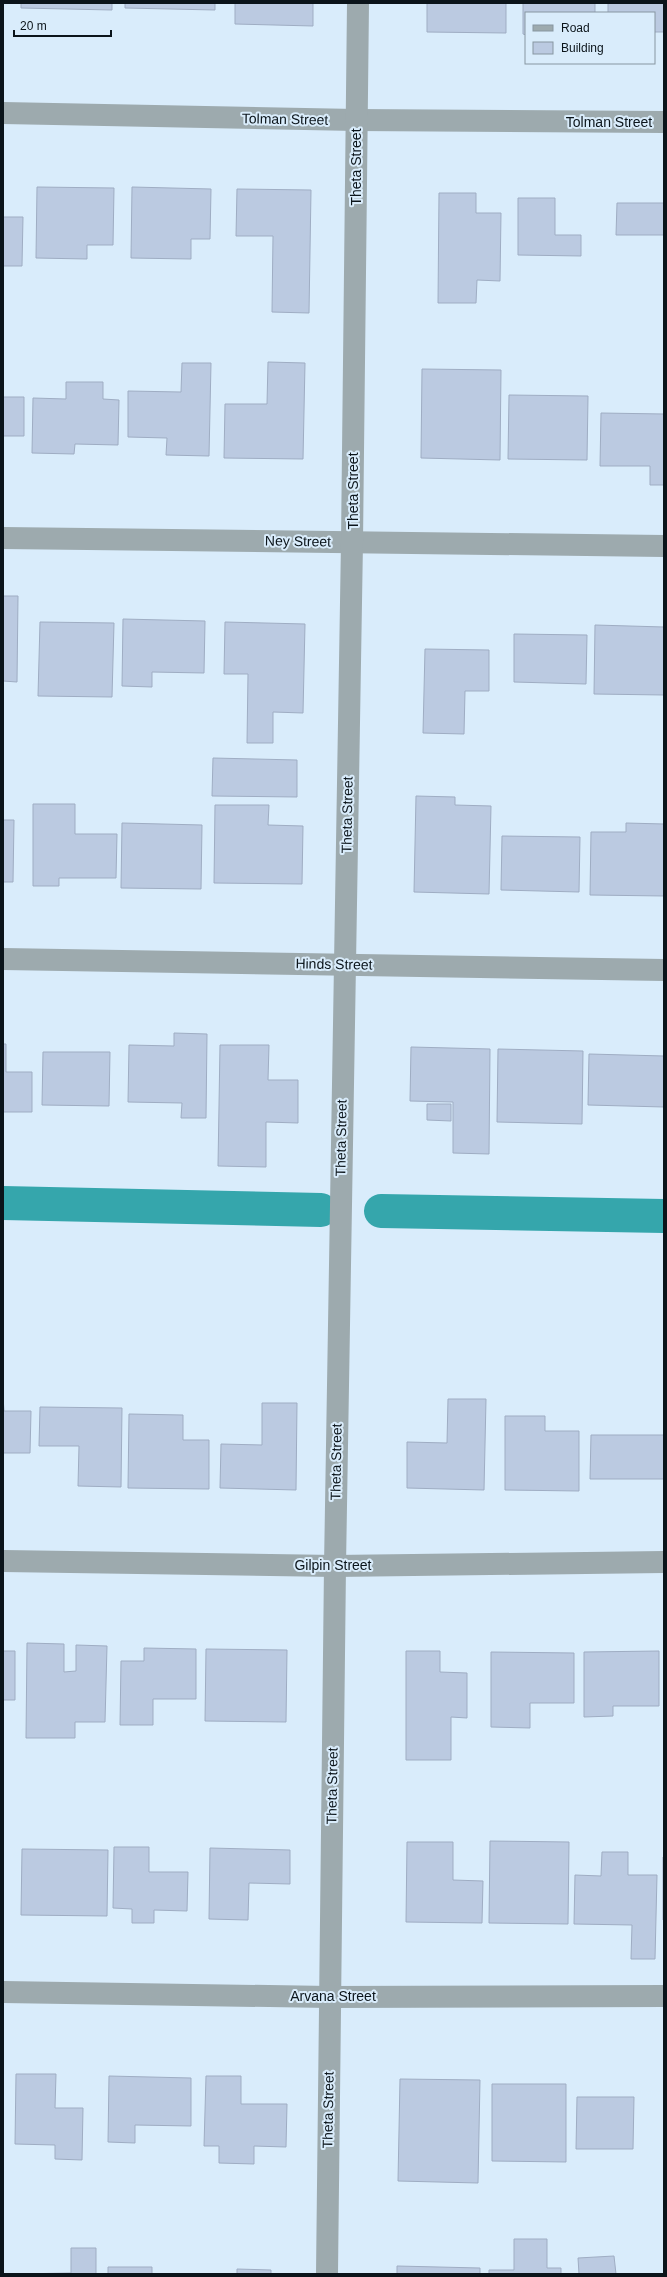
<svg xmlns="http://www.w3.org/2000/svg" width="667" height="2277" font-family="Arial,sans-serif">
	<rect width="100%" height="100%" fill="#d9ecfb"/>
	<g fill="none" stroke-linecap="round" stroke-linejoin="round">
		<!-- canal -->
		<path stroke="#35a6ac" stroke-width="34" d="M3,1203L321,1210
			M381,1211L664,1216"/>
	</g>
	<!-- building -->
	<path fill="#bbcae1" stroke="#9fadc3" d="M21,3H112V10L21,8Z
		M125,3H215V10L125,8Z
		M235,3H313V26L235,24Z
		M427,3H506V33L427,32Z
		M523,3H595V13H526V35L523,34Z
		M608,3H664V32H654V13H608Z
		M37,187L114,188L113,245H87V259L36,258Z
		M132,187L211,189L210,239H191V259L131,258Z
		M237,189L311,190L309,313L272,312L273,236H236Z
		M439,193H476V213H501L500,281L477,280L476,303H438Z
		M518,198H555V235H581V256L518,255Z
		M617,203H664V235H616Z
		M3,217H23L22,266H3Z
		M268,362L305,363L303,459L224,458L225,404H267Z
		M182,363H211L209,456L166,455L167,438L128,437V391L181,392Z
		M422,369L501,370L500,460L421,458Z
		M66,382H103V399L119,400L118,445L75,444L74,454L32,453L33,398L66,399Z
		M509,395L588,396L587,460L508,459Z
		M3,397H24V436H3Z
		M601,413L664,414V485H650V466H600Z
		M3,596H18L17,682L3,681Z
		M123,619L205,621L204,673L152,672V687L122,686Z
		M40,622L114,623L112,697L38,696Z
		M225,622L305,624L303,713L273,712V743H247L248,674H224Z
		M595,625L664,627V695L594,694Z
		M514,634L587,635L586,684L514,682Z
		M425,649L489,650V691H465L464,734L423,733Z
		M213,758L297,760V797L212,796Z
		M416,796L455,797V805L491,806L489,894L414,892Z
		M33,804H75V834H117L116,878H59V886H33Z
		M215,805H269L268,825L303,826L302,884L214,883Z
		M3,820H14L13,882H3Z
		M122,823L202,825L201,889L121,888Z
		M626,823L664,824V896L590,895L591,832H626Z
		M502,836L580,837L579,892L501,890Z
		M174,1033L207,1034L206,1118H181L182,1103L128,1102L129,1045L174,1046Z
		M3,1044H6V1072H32V1112H3Z
		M220,1045H269L268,1080H298V1123L266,1122V1167L218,1166Z
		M411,1047L490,1049L489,1154L453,1153V1102L410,1101Z
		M498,1049L583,1051L582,1124L497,1122Z
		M43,1052H110L109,1106L42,1105Z
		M589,1054L664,1056V1107L588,1105Z
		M427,1104H451V1121L427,1120Z
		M3,1397L4,1411H31L30,1453H3Z
		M448,1399H486L484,1490L407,1488V1442L447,1443Z
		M262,1403H297L296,1490L220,1488L221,1444L262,1445Z
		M40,1407L122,1408L121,1487L78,1486L79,1446H39Z
		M129,1414L183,1415V1440H209V1489L128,1488Z
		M505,1416H545V1431H579V1491L505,1490Z
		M591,1435H664V1479H590Z
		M27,1643L64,1644V1672L76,1671V1645L107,1646L105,1722H75V1738H26Z
		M144,1648L196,1649V1699H153V1725H120L121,1661H144Z
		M206,1649L287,1650L286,1722L205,1721Z
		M3,1651H15V1700H3Z
		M406,1651H440V1672L467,1673V1718L451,1717V1760H406Z
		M659,1651V1706H613V1716L584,1717V1652Z
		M491,1652L574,1653V1703H530V1728L491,1727Z
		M490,1841L569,1842L568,1924L489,1923Z
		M407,1842H453V1880L483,1881L482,1923L406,1922Z
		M114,1847H149V1872H188L187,1911L154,1910V1923H132V1909L113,1908Z
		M210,1848L290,1850V1884L249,1883L248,1920L209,1919Z
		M22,1849L108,1850L107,1916L21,1915Z
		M602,1852H628V1875H657L655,1959H631L632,1925L574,1924L575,1875L601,1876Z
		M663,1857H664V1920H663Z
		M16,2074H56L55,2108H83L82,2160L55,2159V2145L15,2144Z
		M109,2076L191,2078V2126L135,2125V2143L108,2142Z
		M206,2076H241V2104H287L286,2147L254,2146V2164L219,2163V2146H204Z
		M400,2079L480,2080L478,2183L398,2181Z
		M492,2084H566V2162L492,2161Z
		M577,2097H634L633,2149H576Z
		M514,2239H547V2268H561V2274H489V2270H514Z
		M71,2248H96V2274H17L71,2273Z
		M614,2256L616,2274H579L578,2258Z
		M397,2266L480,2268V2274H397Z
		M108,2267H152V2274H108Z
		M237,2269L271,2270V2274H237Z"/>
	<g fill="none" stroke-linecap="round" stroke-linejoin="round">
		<!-- minor -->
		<path stroke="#9daaae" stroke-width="22" d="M3,113L356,120L664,122
			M3,538L664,546
			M3,959L664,970
			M3,1561L335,1566L664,1562
			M3,1992L329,1997L664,1996"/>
		<!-- tertiary -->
		<path stroke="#9daaae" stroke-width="22" d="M327,2274L335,1566L352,542L358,3"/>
	</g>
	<g text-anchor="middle" stroke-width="4" stroke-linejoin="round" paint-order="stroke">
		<!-- street labels -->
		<g font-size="14" fill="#0b141a" stroke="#d9ecfb">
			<text transform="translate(285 119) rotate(1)" y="5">Tolman Street</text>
			<text x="609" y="127">Tolman Street</text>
			<text transform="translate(356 167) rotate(-90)" y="5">Theta Street</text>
			<text transform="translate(353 491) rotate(-90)" y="5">Theta Street</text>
			<text transform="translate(298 541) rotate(1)" y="5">Ney Street</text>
			<text transform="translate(347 815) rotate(-89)" y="5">Theta Street</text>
			<text transform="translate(334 964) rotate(1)" y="5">Hinds Street</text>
			<text transform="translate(341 1138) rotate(-89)" y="5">Theta Street</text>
			<text transform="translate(336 1462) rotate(-89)" y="5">Theta Street</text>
			<text x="333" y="1570">Gilpin Street</text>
			<text transform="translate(332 1786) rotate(-89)" y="5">Theta Street</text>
			<text x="333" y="2001">Arvana Street</text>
			<text transform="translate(328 2110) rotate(-89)" y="5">Theta Street</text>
		</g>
	</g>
	<!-- border -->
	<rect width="667" height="2277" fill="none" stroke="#0b141a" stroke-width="8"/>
	<!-- legend -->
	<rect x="525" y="12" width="130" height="52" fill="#d9ecfb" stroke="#8796a1"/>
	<rect x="533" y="25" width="20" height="6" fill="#9daaae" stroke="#8796a1"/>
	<text x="561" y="32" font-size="12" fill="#0b141a">Road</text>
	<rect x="533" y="42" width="20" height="12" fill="#bbcae1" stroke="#8796a1"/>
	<text x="561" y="52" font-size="12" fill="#0b141a">Building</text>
	<!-- scale -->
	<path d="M14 30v6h97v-6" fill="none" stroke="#0b141a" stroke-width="2"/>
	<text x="20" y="30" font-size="12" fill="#0b141a" stroke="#d9ecfb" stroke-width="3" paint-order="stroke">20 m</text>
</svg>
